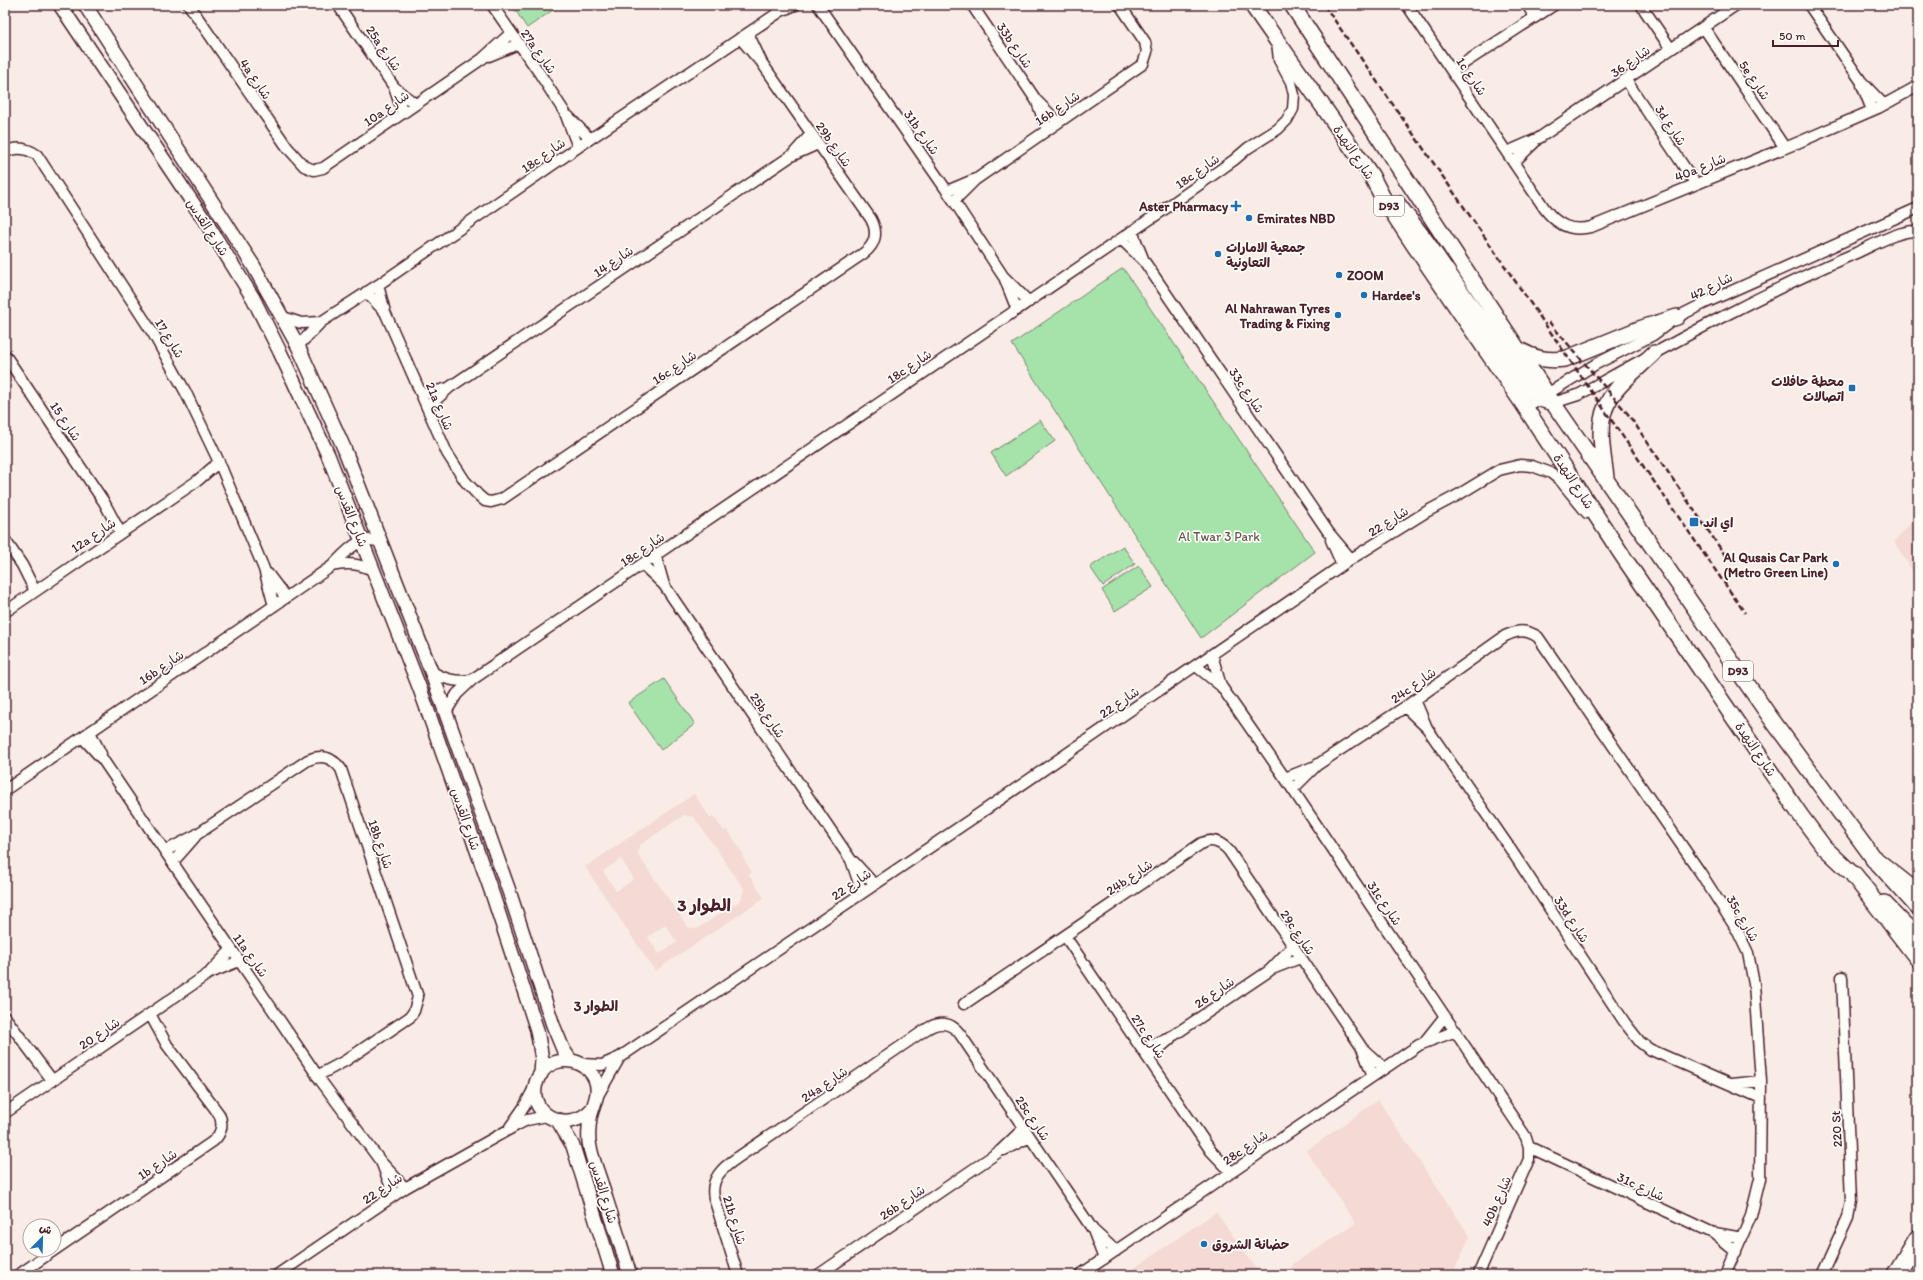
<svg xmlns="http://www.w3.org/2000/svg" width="1923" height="1280" font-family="Itim,'Playpen Sans Arabic',sans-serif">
	<rect width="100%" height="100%" fill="#f9ece7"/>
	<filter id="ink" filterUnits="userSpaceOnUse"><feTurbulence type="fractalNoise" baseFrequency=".025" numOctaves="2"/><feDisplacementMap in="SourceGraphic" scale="8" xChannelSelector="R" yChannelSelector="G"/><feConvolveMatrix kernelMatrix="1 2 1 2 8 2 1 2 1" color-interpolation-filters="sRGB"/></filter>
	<g filter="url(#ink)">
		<!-- built -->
		<path fill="#f4d9d4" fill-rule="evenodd" d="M1918,514V580L1894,542Z
			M694,794L710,818L713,816L724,831L727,829L744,855L742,857L752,872L749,875L764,898L655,971L585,867ZM684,815L694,817L744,889L741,900L697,929L688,927L638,855L640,845ZM621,859L634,879L616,891L603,871ZM665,925L677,942L659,954L648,937Z
			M1378,1100L1470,1236L1452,1275H1288L1293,1264L1356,1223L1306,1151Z
			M1216,1212L1261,1275H1124Z"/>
		<!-- green -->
		<path fill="#a5e3ab" stroke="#78816b" d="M512,5H560L527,28Z
			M1123,268L1315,552L1201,638L1012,344Z
			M1040,420L1055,441L1006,476L991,453Z
			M1123,546L1135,564L1103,586L1090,567Z
			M1139,566L1153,587L1115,611L1102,590Z
			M664,679L695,724L661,750L628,703Z"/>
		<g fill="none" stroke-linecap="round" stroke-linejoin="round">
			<defs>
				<path id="minor" d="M189,5L287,147L304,166L314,170L323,168L482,59L511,33
					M338,5L394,87L415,104
					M492,5L540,74L565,113L578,147
					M818,5L954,201L1003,276L1029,302
					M972,5L1036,100L1058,122
					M1407,5L1545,209C1557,225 1571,232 1591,227L1797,143L1878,108L1918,86
					M1527,5L1535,17
					M1641,5L1671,49
					M1809,5L1861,81L1884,105
					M1704,28L1785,148
					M740,38L758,59
					M489,56L518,44
					M1452,71L1554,5
					M1626,80L1695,183
					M1862,85L1872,110
					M394,87L403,113
					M1037,102L1047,130
					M568,116L590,139
					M5,152C17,146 27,148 37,155L154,335L185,391L219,462L264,569L274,606
					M1507,152L1539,138L1736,5
					M794,153L811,134
					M1514,162L1535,142
					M947,191L973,180
					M954,201L975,180L1143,64L1147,52L1145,42L1120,5
					M1132,231L1144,261
					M1121,239L1144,261L1329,533L1351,559
					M1004,277L1017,310
					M378,285L385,312L447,453L465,481L478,495L485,501L491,502L502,499L864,253C876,244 878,232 871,219L762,63L748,33
					M366,292L385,312
					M283,317L301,323L321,322
					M298,346L321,322L378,285L590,139L781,11L795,5
					M5,355L104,502L120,532
					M422,395L448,388
					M1553,403L1578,395C1669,345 1760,294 1856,253C1874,245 1898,230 1918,231
					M1526,407L1596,364L1653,335L1677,317L1705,303L1918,208
					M427,408L450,387L791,156L818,144
					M5,540L22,565L35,591
					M1331,540L1342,565
					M656,557L664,585
					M643,565L664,585L851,860L862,892
					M332,566C348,562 360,564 374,571
					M268,574L286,598
					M5,612L197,481L219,462
					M1212,655L1221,686
					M1196,666L1221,686L1285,778L1526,1137L1529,1147V1159L1478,1275
					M431,671C445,680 456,682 471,680
					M1415,700L1427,728
					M1405,707L1427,728L1509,847L1625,1023L1640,1042L1649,1049L1761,1098
					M446,712L457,694L473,679L1159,213L1234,160L1248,148L1278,129L1287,120L1293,109L1294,95L1291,82L1279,60L1277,42
					M90,732L101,754
					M82,737L103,760L321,1081L381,1162L405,1188
					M1285,778L1313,767
					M1293,789L1317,765L1405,707L1505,636C1518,630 1526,629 1538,637L1700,872L1737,930L1748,953L1754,984L1761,1081L1760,1179L1751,1216L1725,1275
					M5,790L332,566C346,552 361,532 382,543
					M165,851L196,835L308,760C322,754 332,757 341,769L418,997L414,1011L410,1017L345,1061L317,1076
					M173,862L195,837
					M854,862L874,884
					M1065,936L1211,1151L1231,1172
					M1272,969L1300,958
					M211,971L231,950
					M964,1004L1202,843C1213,838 1222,843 1229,851L1362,1048L1373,1076
					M5,1017L52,1080
					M1425,1041L1445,1016
					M1362,1048L1384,1068
					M1143,1049L1174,1035L1269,971L1292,947
					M1148,1058L1170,1039
					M581,1064L602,1065L620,1057L976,816L1351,559L1426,512L1458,495L1499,470L1520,465L1532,466L1551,473L1560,480L1587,513
					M1731,1084L1761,1081
					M597,1097L620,1057
					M5,1113L208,974L239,961
					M510,1127L524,1107L535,1086
					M1529,1147L1713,1233L1736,1252
					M1004,1150L1030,1137
					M382,1164L394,1195
					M1093,1230L1116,1251
					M1715,1233L1742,1238
					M18,1275L212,1142C221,1135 224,1125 219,1114L167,1045L150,1014
					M277,1275L405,1188L517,1125L527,1120L547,1116
					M738,1275L714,1198C710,1179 722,1168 737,1158L925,1030C938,1021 950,1021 960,1034L1093,1230L1104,1259
					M818,1275L1000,1151L1024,1128
					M1080,1275L1419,1045L1456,1031
					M1822,1275L1848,1218L1851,1201L1842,977"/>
				<path id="secondary" d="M60,5L207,224L253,298L280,352L328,455L420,689L493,896L537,1030L542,1059L541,1074
					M85,5L253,265L298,346L344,448L431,671L509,891L553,1025L563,1049L570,1060
					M593,1108C567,1138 522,1112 538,1078C549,1055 582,1055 594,1077C602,1092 593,1104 590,1118C589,1126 588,1134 589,1142C591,1157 598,1172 602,1186C611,1215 621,1245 630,1275
					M558,1121L573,1146L613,1275"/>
				<path id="primary" d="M1252,5L1371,175L1383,198L1414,245L1523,404L1624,558L1801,816L1824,847L1862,883
					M1292,5L1553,403L1770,717L1874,859L1918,908
					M1397,203L1426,241L1528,388L1540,399L1553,403
					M1518,349C1534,359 1547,361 1565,359L1639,329L1677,317
					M1606,478C1604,459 1599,438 1602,420C1606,391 1635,372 1654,353
					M1884,903L1918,938"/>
				<path id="motorway" d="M1874,859L1918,894
					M1854,875L1918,958
					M1896,1275L1918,1238"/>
			</defs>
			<!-- minor casing -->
			<use href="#minor" stroke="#4a1f2b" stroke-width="13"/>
			<!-- secondary casing -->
			<use href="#secondary" stroke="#4a1f2b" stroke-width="16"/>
			<!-- primary casing -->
			<use href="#primary" stroke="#4a1f2b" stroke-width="18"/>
			<!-- motorway casing -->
			<use href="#motorway" stroke="#4a1f2b" stroke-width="20"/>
			<!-- minor -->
			<use href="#minor" stroke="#fdfcf7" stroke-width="10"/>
			<!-- secondary -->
			<use href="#secondary" stroke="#fdfcf7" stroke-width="13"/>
			<!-- primary -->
			<use href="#primary" stroke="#fdfcf7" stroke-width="15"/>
			<!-- motorway -->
			<use href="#motorway" stroke="#fdfcf7" stroke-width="17"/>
			<!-- rail -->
			<path stroke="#4a1f2b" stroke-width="2.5" stroke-dasharray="6 3" stroke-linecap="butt" d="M1324,5L1745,613
				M1549,322L1628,414L1727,558"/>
		</g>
	</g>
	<!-- markers -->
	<g fill="#1f6fb2" stroke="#fdfcf7" stroke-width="1.5">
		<path d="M1234 200h4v4h4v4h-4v4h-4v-4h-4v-4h4z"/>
		<circle cx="1249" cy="218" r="4"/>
		<circle cx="1218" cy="254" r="4"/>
		<circle cx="1339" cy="275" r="4"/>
		<circle cx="1364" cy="295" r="4"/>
		<circle cx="1338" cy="315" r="4"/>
		<rect x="1848" y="384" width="8" height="8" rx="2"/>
		<rect x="1689" y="517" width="10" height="10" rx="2"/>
		<circle cx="1836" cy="564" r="4"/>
		<circle cx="1204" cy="1244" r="4"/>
	</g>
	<g text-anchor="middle" stroke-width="3.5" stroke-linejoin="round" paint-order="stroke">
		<!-- shield labels -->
		<g fill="#fdfcf7" stroke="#806168" stroke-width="1">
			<rect x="1374" y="196" width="30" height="20" rx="3"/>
			<rect x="1723" y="661" width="30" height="20" rx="3"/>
		</g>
		<g font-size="12" font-weight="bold" fill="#4a1f2b">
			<text x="1389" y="210">D93</text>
			<text x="1738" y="675">D93</text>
		</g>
		<!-- street labels -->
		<g font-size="13" fill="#4a1f2b" stroke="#fdfcf7">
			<text transform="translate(1015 45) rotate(56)" y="5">33b شارع</text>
			<text transform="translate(384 48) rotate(56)" y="5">25a شارع</text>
			<text transform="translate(539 51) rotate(55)" y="5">27a شارع</text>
			<text transform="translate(1630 61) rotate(-35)" y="5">شارع 36</text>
			<text transform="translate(1472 76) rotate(56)" y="5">1c شارع</text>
			<text transform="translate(256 79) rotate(56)" y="5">4a شارع</text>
			<text transform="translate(1755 80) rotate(56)" y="5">5e شارع</text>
			<text transform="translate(386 108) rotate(-35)" y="5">10a شارع</text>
			<text transform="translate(1057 108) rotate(-34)" y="5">16b شارع</text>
			<text transform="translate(1671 125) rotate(57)" y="5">3d شارع</text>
			<text transform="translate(922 132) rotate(55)" y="5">31b شارع</text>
			<text transform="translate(834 144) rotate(55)" y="5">29b شارع</text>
			<text transform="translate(1354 152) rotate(56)" y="5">شارع النهدة</text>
			<text transform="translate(543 155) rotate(-35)" y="5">18c شارع</text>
			<text transform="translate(1700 167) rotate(-22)" y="5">40a شارع</text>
			<text transform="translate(1197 171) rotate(-35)" y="5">18c شارع</text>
			<text transform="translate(208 227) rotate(57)" y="5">شارع القدس</text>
			<text transform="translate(613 261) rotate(-34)" y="5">شارع 14</text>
			<text transform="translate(1711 286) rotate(-27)" y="5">شارع 42</text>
			<text transform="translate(170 338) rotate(59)" y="5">شارع 17</text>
			<text transform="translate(909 366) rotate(-34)" y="5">18c شارع</text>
			<text transform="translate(674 367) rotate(-34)" y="5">16c شارع</text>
			<text transform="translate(1247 390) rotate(56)" y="5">33c شارع</text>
			<text transform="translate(440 406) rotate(67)" y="5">21a شارع</text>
			<text transform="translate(66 421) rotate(56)" y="5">شارع 15</text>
			<text transform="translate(1574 481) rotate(57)" y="5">شارع النهدة</text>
			<text transform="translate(352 516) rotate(68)" y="5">شارع القدس</text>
			<text transform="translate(1388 521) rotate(-32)" y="5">شارع 22</text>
			<text transform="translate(93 535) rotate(-34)" y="5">12a شارع</text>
			<text transform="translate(642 549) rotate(-34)" y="5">18c شارع</text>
			<text transform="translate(161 667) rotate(-34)" y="5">16b شارع</text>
			<text transform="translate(1413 685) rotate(-35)" y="5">24c شارع</text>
			<text transform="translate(1119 702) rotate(-34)" y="5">شارع 22</text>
			<text transform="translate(768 715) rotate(56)" y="5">25b شارع</text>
			<text transform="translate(1756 749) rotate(56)" y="5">شارع النهدة</text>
			<text transform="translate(466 819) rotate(71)" y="5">شارع القدس</text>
			<text transform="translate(381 844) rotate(71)" y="5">18b شارع</text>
			<text transform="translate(1129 877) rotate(-34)" y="5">24b شارع</text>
			<text transform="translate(851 884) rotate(-34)" y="5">شارع 22</text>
			<text transform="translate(1385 903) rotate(56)" y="5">31c شارع</text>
			<text transform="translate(1743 918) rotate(60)" y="5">35c شارع</text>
			<text transform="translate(1572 919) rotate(57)" y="5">33d شارع</text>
			<text transform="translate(1298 932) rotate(56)" y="5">29c شارع</text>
			<text transform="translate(251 955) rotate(55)" y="5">11a شارع</text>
			<text transform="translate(1214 992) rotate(-34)" y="5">شارع 26</text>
			<text transform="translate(99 1033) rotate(-34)" y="5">شارع 20</text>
			<text transform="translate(1149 1036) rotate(56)" y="5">27c شارع</text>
			<text transform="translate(824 1084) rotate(-34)" y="5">24a شارع</text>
			<text transform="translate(1033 1118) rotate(56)" y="5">25c شارع</text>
			<text transform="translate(1836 1129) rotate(-93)" y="5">220 St</text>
			<text transform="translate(1245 1147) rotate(-34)" y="5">28c شارع</text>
			<text transform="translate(157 1164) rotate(-34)" y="5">1b شارع</text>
			<text transform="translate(1641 1186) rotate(25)" y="5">31c شارع</text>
			<text transform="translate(382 1188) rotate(-33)" y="5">شارع 22</text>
			<text transform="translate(604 1192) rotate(73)" y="5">شارع القدس</text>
			<text transform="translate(1496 1201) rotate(-66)" y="5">40b شارع</text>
			<text transform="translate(902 1202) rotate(-34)" y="5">26b شارع</text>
			<text transform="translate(735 1220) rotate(73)" y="5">21b شارع</text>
		</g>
		<!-- poi labels -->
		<g font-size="13" font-weight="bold" fill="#4a1f2b" stroke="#fdfcf7" text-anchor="start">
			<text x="1228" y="211" text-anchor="end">Aster Pharmacy</text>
			<text x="1257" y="223">Emirates NBD</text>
			<text x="1226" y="252">جمعية الامارات<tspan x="1226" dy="15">التعاونية</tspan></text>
			<text x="1347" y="280">ZOOM</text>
			<text x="1372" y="300">Hardee's</text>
			<text x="1330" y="313" text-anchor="end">Al Nahrawan Tyres<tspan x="1330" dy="15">Trading &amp; Fixing</tspan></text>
			<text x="1844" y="386" text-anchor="end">محطة حافلات<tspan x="1844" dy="15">اتصالات</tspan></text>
			<text x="1703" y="527">اي اند</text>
			<text x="1828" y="562" text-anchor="end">Al Qusais Car Park<tspan x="1828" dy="15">(Metro Green Line)</tspan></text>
			<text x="1212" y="1249">حضانة الشروق</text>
		</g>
		<!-- park labels -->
		<g font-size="13" fill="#655a51" stroke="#fdfcf7">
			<text x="1219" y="541">Al Twar 3 Park</text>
		</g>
		<!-- neighbourhood labels -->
		<g font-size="14" font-weight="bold" fill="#4a1f2b" stroke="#fdfcf7">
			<text x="596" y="1011">الطوار 3</text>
		</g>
		<!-- district labels -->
		<g font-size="17" font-weight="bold" fill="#4a1f2b" stroke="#fdfcf7">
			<text x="704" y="911">الطوار 3</text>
		</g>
	</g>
	<!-- margin -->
	<rect width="1923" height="1280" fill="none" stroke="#fdfcf7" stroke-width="20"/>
	<rect x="10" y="10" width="1903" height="1260" fill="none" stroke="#4a1f2b" stroke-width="1.5" filter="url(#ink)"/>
	<!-- north arrow -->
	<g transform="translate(42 1238) rotate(23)"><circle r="19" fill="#fdfcf7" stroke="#b5a4a5"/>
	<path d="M0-3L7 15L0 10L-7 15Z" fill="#1f6fb2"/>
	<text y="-6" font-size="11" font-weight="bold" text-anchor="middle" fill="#4a1f2b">ش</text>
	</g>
	<!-- scale -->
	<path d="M1773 40v6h65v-6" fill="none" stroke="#4a1f2b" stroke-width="2"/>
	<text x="1779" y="40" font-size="12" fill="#4a1f2b" stroke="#fdfcf7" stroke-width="3" paint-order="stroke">50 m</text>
</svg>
